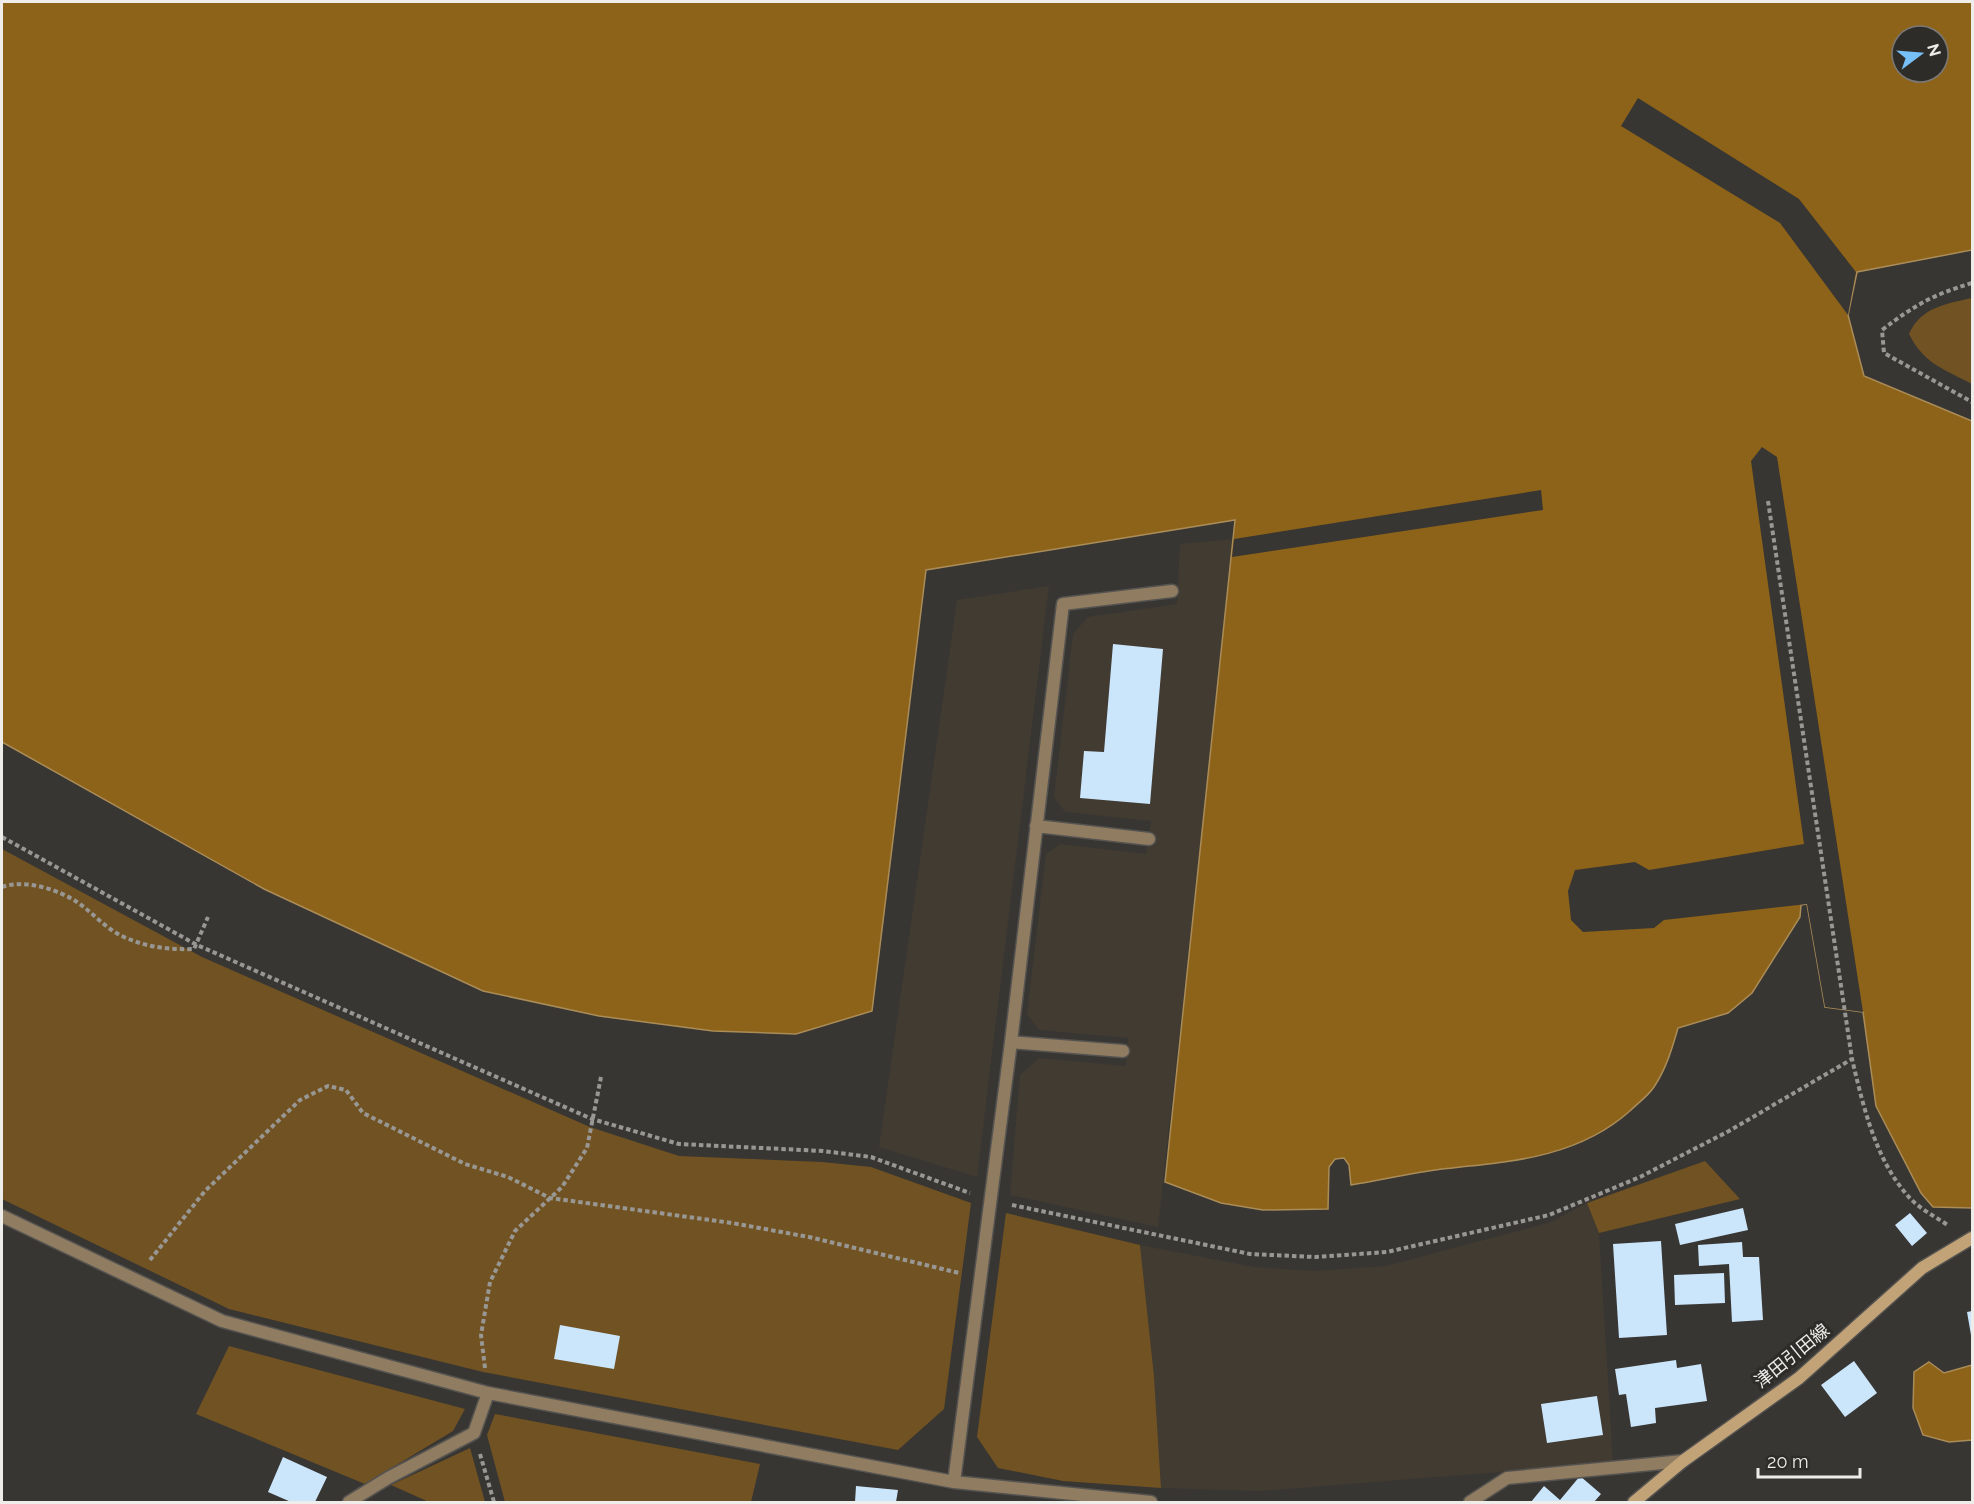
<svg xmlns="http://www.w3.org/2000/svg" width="1974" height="1504" font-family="Raleway,'Noto Sans JP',sans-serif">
	<rect width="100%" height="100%" fill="#383633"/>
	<!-- built -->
	<path fill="#413b32" d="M1234,539L1158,1227L1010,1195L1020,1075L1039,1058L1126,1066L1128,1038L1039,1030L1027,1014L1046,854L1060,844L1146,854L1151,821L1065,812L1054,797L1073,634L1088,617L1177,604L1180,544Z
		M1049,586L977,1177L879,1147L957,600Z
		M1587,1203L1599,1233L1613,1463L1260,1491L1161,1488L1154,1376L1140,1245L1254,1267L1314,1271L1386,1266L1551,1222Z"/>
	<!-- green -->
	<path fill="#715222" d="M1972,298V384C1944,369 1924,364 1909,334C1921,307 1946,304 1972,298Z
		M2,849L202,957L590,1127L679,1156L822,1162L871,1167L971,1203L944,1409L898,1450L483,1372L229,1309L2,1199Z
		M1705,1161L1740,1199L1599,1233L1587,1203Z
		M1006,1213L1140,1245L1154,1376L1161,1488L1063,1481L998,1468L977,1437Z
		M229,1346L465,1409L453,1431L365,1484L196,1414Z
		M495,1414L760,1464L751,1502H505L487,1435Z
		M470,1448L485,1502H429L391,1485Z"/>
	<!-- water -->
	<path fill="#8d6319" stroke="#aa8c58" stroke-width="1.5" fill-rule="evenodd" d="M2,2H1972V250L1857,272L1848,315L1864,376L1972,421V1208L1933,1207L1921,1193L1876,1106L1863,1012L1825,1007L1807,904L1801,905L1800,917L1752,993L1728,1013L1678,1028C1672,1049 1666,1069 1654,1087C1648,1096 1638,1103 1631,1110C1578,1158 1510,1162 1442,1169C1412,1173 1381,1180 1351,1185L1349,1165L1344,1158L1335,1159L1329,1167L1328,1209L1263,1210L1221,1203L1165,1182L1235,520L926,570L872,1011L796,1034L713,1031L599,1016L483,991L264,889L2,742ZM1902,36H1938V72H1902Z
		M1929,1362L1944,1373L1972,1365V1440L1949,1442L1923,1435L1913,1408L1914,1372Z"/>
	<!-- pier -->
	<path fill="#383633" d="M1638,98L1799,199L1856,272L1848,315L1780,223L1621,126Z
		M1762,447L1777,457L1863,1012L1825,1007L1807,904L1664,920L1654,928L1583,932L1571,920L1568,891L1575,870L1635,862L1649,870L1804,844L1751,461Z
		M1541,490L1543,510L1232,557L1234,539Z"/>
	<!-- building -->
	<path fill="#cbe5fb" d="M1113,644L1163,649L1150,804L1080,798L1084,751L1104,752Z
		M1743,1208L1748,1230L1680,1245L1675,1224Z
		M1910,1213L1927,1233L1912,1246L1895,1225Z
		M1661,1241L1667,1335L1619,1338L1613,1244Z
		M1742,1242L1743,1257H1759L1763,1320L1732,1322L1729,1264L1699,1266L1698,1245Z
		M1724,1273L1725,1303L1675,1305L1674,1275Z
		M1972,1311V1335H1971L1967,1312Z
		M560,1325L620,1336L614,1369L554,1359Z
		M1676,1360L1677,1368L1701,1364L1707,1401L1655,1408L1656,1423L1631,1427L1626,1394L1619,1395L1615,1369Z
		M1854,1361L1877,1393L1845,1417L1821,1385Z
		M1597,1396L1603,1435L1547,1443L1541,1404Z
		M283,1457L327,1477L315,1502H291L268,1492Z
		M1580,1476L1601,1494L1594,1502H1531L1544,1486L1560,1500Z
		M856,1486L898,1490L896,1502H855Z"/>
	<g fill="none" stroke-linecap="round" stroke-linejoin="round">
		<defs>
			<path id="lane" d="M349,1502L388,1478L474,1433L488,1393
				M1470,1502L1507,1478L1683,1461"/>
			<path id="street" d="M1036,826L1149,839
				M1011,1042L1123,1051
				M2,1216L222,1321L488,1393L954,1482L1151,1502
				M954,1482L1011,1042L1063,604L1172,591"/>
			<path id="secondary" d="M1634,1502L1683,1461L1799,1378L1922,1268L1972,1238"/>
		</defs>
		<!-- lane casing -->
		<use href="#lane" stroke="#555350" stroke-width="15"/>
		<!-- street casing -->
		<use href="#street" stroke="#555350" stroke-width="15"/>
		<!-- secondary casing -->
		<use href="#secondary" stroke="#555350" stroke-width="15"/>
		<!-- path -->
		<path stroke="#989794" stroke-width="4" stroke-dasharray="4.5 3" stroke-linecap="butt" d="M1972,283C1932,295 1915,305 1882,330L1884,353L1972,402
			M1768,501L1852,1059C1863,1105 1875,1159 1908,1196C1918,1208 1936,1217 1949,1226
			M2,837L197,945L592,1119L679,1144L823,1151L871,1157L970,1193
			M2,887C25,879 57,889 77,902C92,912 105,928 122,936C145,947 168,950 194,949L208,917
			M1012,1205L1250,1254L1315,1257L1387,1252L1549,1215L1640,1177L1729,1131L1852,1059
			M150,1260L205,1191L300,1100L328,1086L346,1090L363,1113L465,1164L508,1177L550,1198L732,1223L809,1237L959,1273
			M485,1368L481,1335L490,1282L515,1231L562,1187L587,1148L601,1077
			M480,1454L494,1502"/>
		<!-- lane -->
		<use href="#lane" stroke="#8f7c61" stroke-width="12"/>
		<!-- street -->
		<use href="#street" stroke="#8f7c61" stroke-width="12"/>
		<!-- secondary -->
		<use href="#secondary" stroke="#c2a377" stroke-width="12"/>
	</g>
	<g text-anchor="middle" stroke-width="6" stroke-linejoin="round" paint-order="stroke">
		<!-- street labels -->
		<g font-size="18" fill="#eeedea" stroke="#2e2c29">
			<text transform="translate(1792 1356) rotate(-39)" y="6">津田引田線</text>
		</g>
	</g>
	<!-- border -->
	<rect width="1974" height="1504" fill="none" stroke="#eeedea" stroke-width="6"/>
	<!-- north arrow -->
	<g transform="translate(1920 54) rotate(74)"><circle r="28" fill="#2e2c29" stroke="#7b7976" stroke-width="1.5"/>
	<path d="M0-4.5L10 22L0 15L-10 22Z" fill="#77c0f7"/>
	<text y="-9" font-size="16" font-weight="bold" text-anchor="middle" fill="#eeedea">N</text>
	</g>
	<!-- scale -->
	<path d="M1758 1468v9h102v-9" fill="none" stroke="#eeedea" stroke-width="3"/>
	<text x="1767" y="1468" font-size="18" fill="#eeedea" stroke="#2e2c29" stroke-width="4.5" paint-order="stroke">20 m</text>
</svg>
